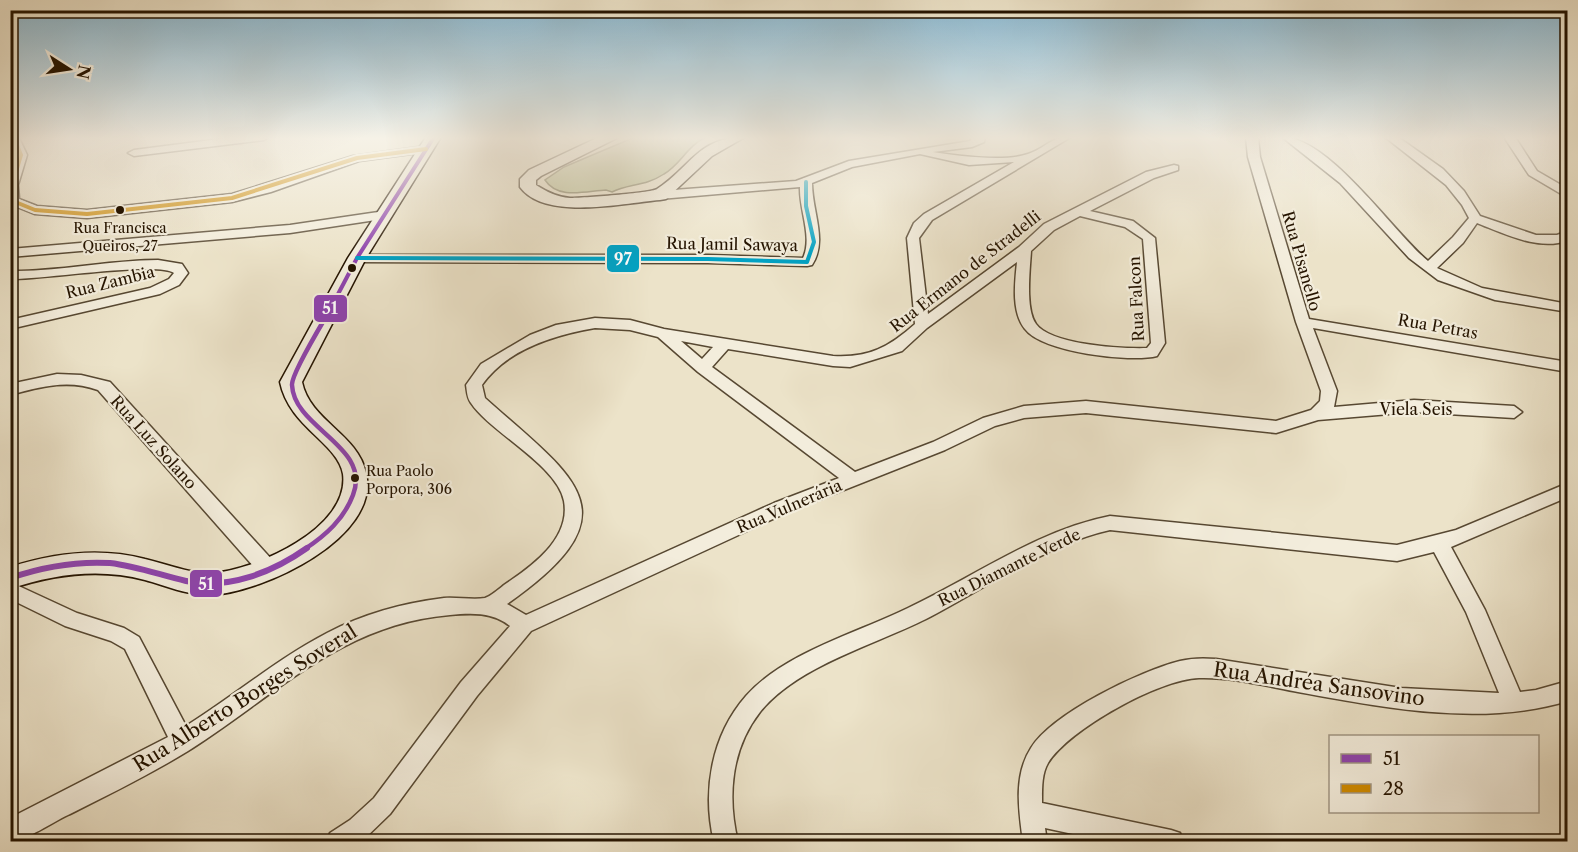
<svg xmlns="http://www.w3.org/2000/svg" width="1578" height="852" font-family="'Libre Caslon Text',serif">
	<rect width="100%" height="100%" fill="#ece3c9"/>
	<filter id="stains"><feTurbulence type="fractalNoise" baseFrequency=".00333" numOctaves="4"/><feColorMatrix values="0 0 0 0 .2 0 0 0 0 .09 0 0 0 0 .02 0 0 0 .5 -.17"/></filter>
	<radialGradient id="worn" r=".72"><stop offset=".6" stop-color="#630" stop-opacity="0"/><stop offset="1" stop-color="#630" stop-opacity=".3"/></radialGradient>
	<!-- green -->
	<path fill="#bcc394" stroke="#706c4a" stroke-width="1.5" d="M635,137H706C687,146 681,164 664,174C646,186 628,184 612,192L606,190C586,191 558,200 545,180L564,167Z"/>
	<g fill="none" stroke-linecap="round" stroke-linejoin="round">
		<defs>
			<path id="street" d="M10,137L19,138L27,155L18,185L19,199L37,206L87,210L232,194L353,156L426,146L432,149L426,152L359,161L271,192L232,202L87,218L35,214L10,204V173L16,155Z
				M235,137H269L264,140L134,156L128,153L134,150Z
				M973,137H985L984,142L972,147L933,152C958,156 1005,162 1028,154C1046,148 1050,137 1071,137L932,220L919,238L928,314L1019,247L1044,224L1146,172L1174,165L1178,166V170L1154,178L1090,211L1133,221L1155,238L1165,343L1157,356C1131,363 1041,352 1025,329C1011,312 1015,282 1017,262L927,328L902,351L850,367L833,366L728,349L712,367L855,472L933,442L983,418L1024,406L1086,401L1276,421L1311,410L1320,401L1321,391L1296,322L1248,157L1246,137H1258L1260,157L1309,319L1568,362V372L1313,328L1337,391L1334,407L1414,400L1514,406L1522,412L1514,418L1414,412L1318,420L1276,433L1086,413L1024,418L995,426L945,450L786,513L531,631L477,696L390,814L361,842H327L330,833L350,820L374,798L461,682L510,626C492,612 472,613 450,615C341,624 275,696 188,751C149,775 108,795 68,815C51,823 29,839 10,842V818L168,737L125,649L111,641L65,626L10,599V582L77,613L124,628L139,637L186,726C234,696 277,659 327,633C363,614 403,603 444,598C457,597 473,600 485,598C491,596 499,589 504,585C531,567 571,539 564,501C557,465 490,432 471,403C467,398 467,391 466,385L481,364L530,335L556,325L595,318L630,320L664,329L833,356C869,358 889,347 915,324L907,238L914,223L924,214L1014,162L969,165L920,154L852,167L812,183C812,212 828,241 812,265L807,266L708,263L357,262L352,261V255H708L803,258C813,237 799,210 800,187L660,199L654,195L660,191L796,181L849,161L970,141ZM1080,216L1125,227L1143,239L1151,343L1147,348C1123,349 1051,345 1036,324C1025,309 1030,269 1031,251L1054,230ZM595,328L630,330L658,337L698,372L839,478L774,503L526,615L507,604C639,512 574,478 485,398L482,385C507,349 554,335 595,328ZM681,341L713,347L702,359Z
				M1282,137C1329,137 1393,232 1428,261L1453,237L1469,218L1462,205L1446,185L1385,137H1398L1443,169L1464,191L1480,216L1536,235H1557L1568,231V240C1540,252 1503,233 1477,223L1463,243L1437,268L1482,288L1568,304V312L1495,300L1438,280L1409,258L1340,183Z
				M1504,137H1515L1537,171L1568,189V198L1529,175Z
				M385,211L389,212V218L290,233L10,257V249L290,225Z
				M158,260L182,264L188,273L179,285L160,294L10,329V320L150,288L169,279L174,273C158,261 41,280 10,279V271C60,272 108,260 158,260Z
				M57,374L81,375L110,382L275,563L278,569L275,575L268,577L261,575L98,390C67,379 41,387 10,395V384Z
				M1568,483V497L1451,547L1485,610L1520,692L1536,690L1568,681V701C1481,727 1386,708 1298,692C1266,686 1232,677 1199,678C1160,679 1069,729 1048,763C1042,773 1042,787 1042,798V803L1171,830L1180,833L1183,842H1110L1045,828L1047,842H1023C1019,811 1013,776 1031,748C1053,713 1140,671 1180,661C1192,658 1204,658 1216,659L1401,688L1499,693L1466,612L1434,552L1397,561L1110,530C1052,542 980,591 926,619C874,645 797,666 760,712C731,749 727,797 738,842H714C702,792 711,736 746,696C784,653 857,633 908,608C974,577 1038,530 1110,516L1397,545L1456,530Z"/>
			<path id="secondary" d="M426,137H441L366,258L302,382C310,421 358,434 366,473C381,538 263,592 212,595C189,596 167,586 145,580C100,568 54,574 10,589V567C54,553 100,547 145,559C167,564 189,574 212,573C256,570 350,528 343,474C338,443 289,427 280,382L348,258Z
				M599,137H619L541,176L536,180V185C547,192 557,197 570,198C581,198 651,193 657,189C691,167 698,137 745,137L712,156L666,199L660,200C623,203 545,221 520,187V179L529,170Z"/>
		</defs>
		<!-- street casing -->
		<use href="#street" stroke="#574832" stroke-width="3"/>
		<!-- secondary casing -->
		<use href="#secondary" stroke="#251400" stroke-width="3"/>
		<!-- street -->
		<use href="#street" fill="#f3eddc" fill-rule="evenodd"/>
		<!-- secondary -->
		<use href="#secondary" fill="#f3eddc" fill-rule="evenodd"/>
		<defs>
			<path id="bus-1-far2" d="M326,317L357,258L434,137"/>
			<path id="bus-1-far1" d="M305,549C326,535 344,519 353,495C372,446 294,429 292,385C291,375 320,327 327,315"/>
			<path id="bus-1" d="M10,578C42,567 75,561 110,563C136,566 160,575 186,581C229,590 273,572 307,548"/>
			<path id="bus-2" d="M10,139L15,140L21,155L12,185L13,201L35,210L87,214L232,198L357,158L426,149"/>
			<path id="bus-3" d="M357,258L708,259L807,262L814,242L806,206V182"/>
		</defs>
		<!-- bus-1-far2 casing -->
		<use href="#bus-1-far2" stroke="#f3eddc" stroke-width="8"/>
		<!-- bus-1-far1 casing -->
		<use href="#bus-1-far1" stroke="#f3eddc" stroke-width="9"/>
		<!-- bus-1 casing -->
		<use href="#bus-1" stroke="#f3eddc" stroke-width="10"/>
		<!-- bus-2 casing -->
		<use href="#bus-2" stroke="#f3eddc" stroke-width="8"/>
		<!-- bus-3 casing -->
		<use href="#bus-3" stroke="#f3eddc" stroke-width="8"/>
		<!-- bus-1-far2 -->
		<use href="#bus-1-far2" stroke="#8e44ad" stroke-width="4"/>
		<!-- bus-1-far1 -->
		<use href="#bus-1-far1" stroke="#8e44ad" stroke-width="4.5"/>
		<!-- bus-1 -->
		<use href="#bus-1" stroke="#8e44ad" stroke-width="6"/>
		<!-- bus-2 -->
		<use href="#bus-2" stroke="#cd8900" stroke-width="4"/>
		<!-- bus-3 -->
		<use href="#bus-3" stroke="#02a2c4" stroke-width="4"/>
	</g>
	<!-- sky -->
	<linearGradient id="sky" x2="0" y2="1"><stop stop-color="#88b8d2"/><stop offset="0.54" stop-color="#f6f2e7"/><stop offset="1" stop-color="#f6f2e7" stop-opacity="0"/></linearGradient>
	<rect width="1578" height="256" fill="url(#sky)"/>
	<!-- markers -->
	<g fill="#251400" stroke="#f3eddc" stroke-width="2">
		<circle cx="120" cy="210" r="5"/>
		<circle cx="352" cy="268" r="5"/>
		<circle cx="355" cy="478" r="5"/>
	</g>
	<g text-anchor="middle" stroke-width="4.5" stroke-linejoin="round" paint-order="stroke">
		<!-- bus labels -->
		<g font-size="14" fill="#251400" stroke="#f3eddc">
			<text x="120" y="233">Rua Francisca<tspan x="120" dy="18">Queiros, 27</tspan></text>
			<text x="366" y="476" text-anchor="start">Rua Paolo<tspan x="366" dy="18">Porpora, 306</tspan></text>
		</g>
		<!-- street labels -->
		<g font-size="16" fill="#251400" stroke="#f3eddc">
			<text transform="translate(732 244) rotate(1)" y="6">Rua Jamil Sawaya</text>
			<text transform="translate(1302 261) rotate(74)" y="6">Rua Pisanello</text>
			<text transform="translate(965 271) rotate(-38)" y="6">Rua Ermano de Stradelli</text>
			<text transform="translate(110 282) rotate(-14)" y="6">Rua Zambia</text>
			<text transform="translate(1136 299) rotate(-93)" y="6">Rua Falcon</text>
			<text transform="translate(1438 326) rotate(10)" y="6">Rua Petras</text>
			<text x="1416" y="415">Viela Seis</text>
			<text transform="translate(154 442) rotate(48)" y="6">Rua Luz Solano</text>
			<text transform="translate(789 506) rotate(-23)" y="6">Rua Vulnerária</text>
			<text transform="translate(1009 567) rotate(-26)" y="6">Rua Diamante Verde</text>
		</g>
		<!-- near-street labels -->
		<g font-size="20" fill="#251400" stroke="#f3eddc">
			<text transform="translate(1319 684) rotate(8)" y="7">Rua Andréa Sansovino</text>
			<text transform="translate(245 698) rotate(-32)" y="7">Rua Alberto Borges Soveral</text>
		</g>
	</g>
	<g stroke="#f3eddc" stroke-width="2">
		<rect x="606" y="244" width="34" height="29" rx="6" fill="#02a2c4"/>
		<rect x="313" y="294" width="35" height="29" rx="6" fill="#8e44ad"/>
		<rect x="189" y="569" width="34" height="29" rx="6" fill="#8e44ad"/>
	</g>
	<g font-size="16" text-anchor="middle" font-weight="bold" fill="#fff">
		<text x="623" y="265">97</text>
		<text x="330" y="314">51</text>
		<text x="206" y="590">51</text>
	</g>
	<!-- margin -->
	<rect width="1578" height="852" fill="none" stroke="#ece3c9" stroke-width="36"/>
	<rect x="12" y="12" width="1554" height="828" fill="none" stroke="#251400" stroke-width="3"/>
	<rect x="18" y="18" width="1542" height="816" fill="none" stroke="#251400" stroke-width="1.5"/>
	<!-- legend -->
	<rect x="1329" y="735" width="210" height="78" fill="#f3eddc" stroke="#a19684" stroke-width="1.5"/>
	<rect x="1341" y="754" width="30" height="9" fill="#8e44ad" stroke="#a19684" stroke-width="1.5"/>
	<text x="1383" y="765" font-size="18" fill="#251400">51</text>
	<rect x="1341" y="784" width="30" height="9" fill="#cd8900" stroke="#a19684" stroke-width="1.5"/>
	<text x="1383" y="795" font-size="18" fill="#251400">28</text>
	<!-- north arrow -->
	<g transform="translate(69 69) rotate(102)" stroke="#f3eddc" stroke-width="4.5" paint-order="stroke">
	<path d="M0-4.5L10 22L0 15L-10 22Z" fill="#251400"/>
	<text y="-9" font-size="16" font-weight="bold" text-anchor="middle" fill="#251400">N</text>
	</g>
	<rect width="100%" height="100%" filter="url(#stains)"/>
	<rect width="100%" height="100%" fill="url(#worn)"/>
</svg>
